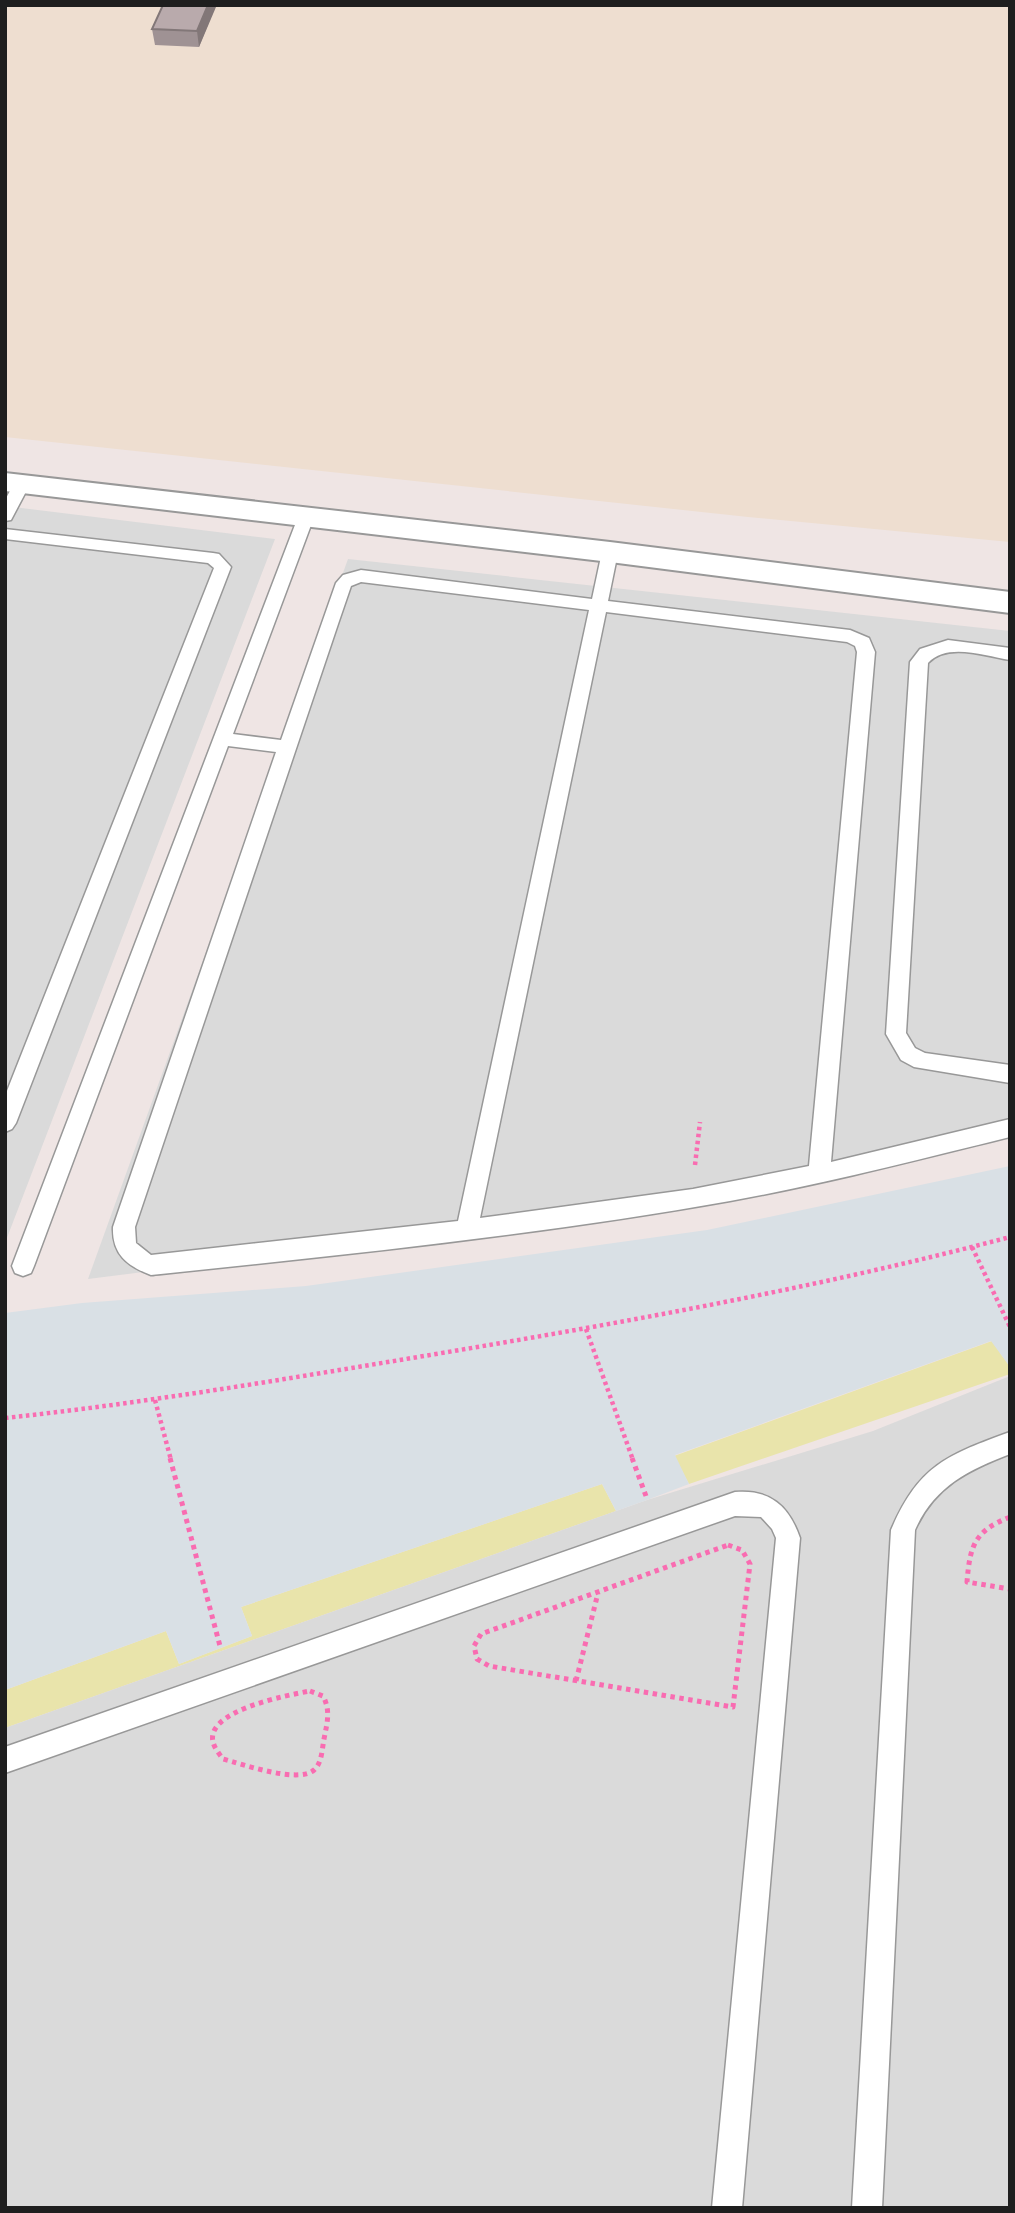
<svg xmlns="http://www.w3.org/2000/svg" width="1015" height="2213" font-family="'Fira Sans Condensed',sans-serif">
	<rect width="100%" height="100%" fill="#efe5e4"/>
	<!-- farmland -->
	<path fill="#eeded0" d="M5,5H1010V542L748,517L5,437Z"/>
	<!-- grass -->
	<path fill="#e9e4ab" d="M992,1341L1010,1367V1374L689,1484L674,1456Z
		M602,1484L616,1511L5,1728V1690L166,1631L179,1664L252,1636L241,1607Z"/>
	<!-- parking -->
	<path fill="#dadada" d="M5,506L275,539L5,1243Z
		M348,559L1010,631V1135L691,1203L88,1279Z
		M1010,1376V2208H5V1728L647,1500L873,1431Z"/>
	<!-- plaza -->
	<path fill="#d9e0e5" d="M1010,1166V1367L991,1341L675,1455L689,1484L647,1500L616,1511L602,1484L241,1607L252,1636L179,1664L166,1631L5,1690V1313L82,1303L306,1286L707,1230Z"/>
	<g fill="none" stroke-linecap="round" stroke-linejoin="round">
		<defs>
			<path id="lane" d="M22,479L30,484L11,520L5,521V500L16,480Z
				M306,512L314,517L233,734L281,740L336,583L343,575L361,570L592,599L602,552L610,547L618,552L608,601L850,630L869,638L875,652L831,1162L1010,1119V1137C917,1160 824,1184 730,1201C539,1235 344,1255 151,1275C127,1266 112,1254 113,1227L276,752L228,746L34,1266L31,1273L23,1276L15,1273L12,1266L298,517ZM361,582L589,610L458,1221L151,1255L136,1243L135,1227L339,621L351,586ZM606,612L847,642L855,646L857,652L809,1166L693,1189L480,1218Z
				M5,529L213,553L219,554L231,567L16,1123L12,1129L5,1132V1096L214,568L208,563L5,539Z
				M948,640L1010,648V660C985,656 947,642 928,663L906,1033L915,1048L925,1053L1010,1065V1083L914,1067L901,1060L886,1034L910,662L920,649Z
				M1010,1432V1454C968,1470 934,1487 915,1530L882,2208H852L891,1530C919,1465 947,1455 1010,1432Z
				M735,1492C770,1489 789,1506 800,1538L742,2208H712L776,1538L772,1529L761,1517L735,1516L5,1773V1747Z"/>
			<path id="street" d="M5,473L610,542L1010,592V613L610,562L5,491Z"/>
		</defs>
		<!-- lane casing -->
		<use href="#lane" stroke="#989898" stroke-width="3"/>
		<!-- street casing -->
		<use href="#street" stroke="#989898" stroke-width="4"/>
		<!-- path-far1 -->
		<path stroke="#f96cb1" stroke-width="4.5" stroke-dasharray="3.5 3.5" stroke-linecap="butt" d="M695,1165L700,1122
			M972,1247L1010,1327
			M586,1329L633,1460
			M155,1400L171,1460
			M5,1418C146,1403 285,1379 424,1356C621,1323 817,1288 1010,1237"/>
		<!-- path -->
		<path stroke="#f96cb1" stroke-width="5" stroke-dasharray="4.5 4.5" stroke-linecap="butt" d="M170,1458L220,1646
			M632,1458L646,1496
			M1010,1517C974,1531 970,1546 967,1582L1010,1589
			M728,1545L742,1550L750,1564L733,1707L489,1666L477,1659L474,1646L481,1634Z
			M576,1681L598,1593
			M310,1691L323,1696C331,1711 327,1723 324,1739C322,1749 322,1763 314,1770C298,1784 242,1764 223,1759C220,1755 216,1750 214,1745C200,1711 289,1695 310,1691Z"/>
		<!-- lane -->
		<use href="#lane" fill="#fff" fill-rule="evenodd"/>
		<!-- street -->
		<use href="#street" fill="#fff" fill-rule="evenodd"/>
	</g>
	<!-- wall -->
	<path fill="#9f9294" d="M163,5H216L199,47L155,45L152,29Z"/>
	<!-- shaded-wall -->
	<path fill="#827778" d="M208,5H216V7L199,47L197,31Z"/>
	<!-- building -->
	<path fill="#b9aaac" stroke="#827778" stroke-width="2" d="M163,5H208L197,31L152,29Z"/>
	<!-- border -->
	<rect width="1015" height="2213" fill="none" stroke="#1e1e1e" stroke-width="14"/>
</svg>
